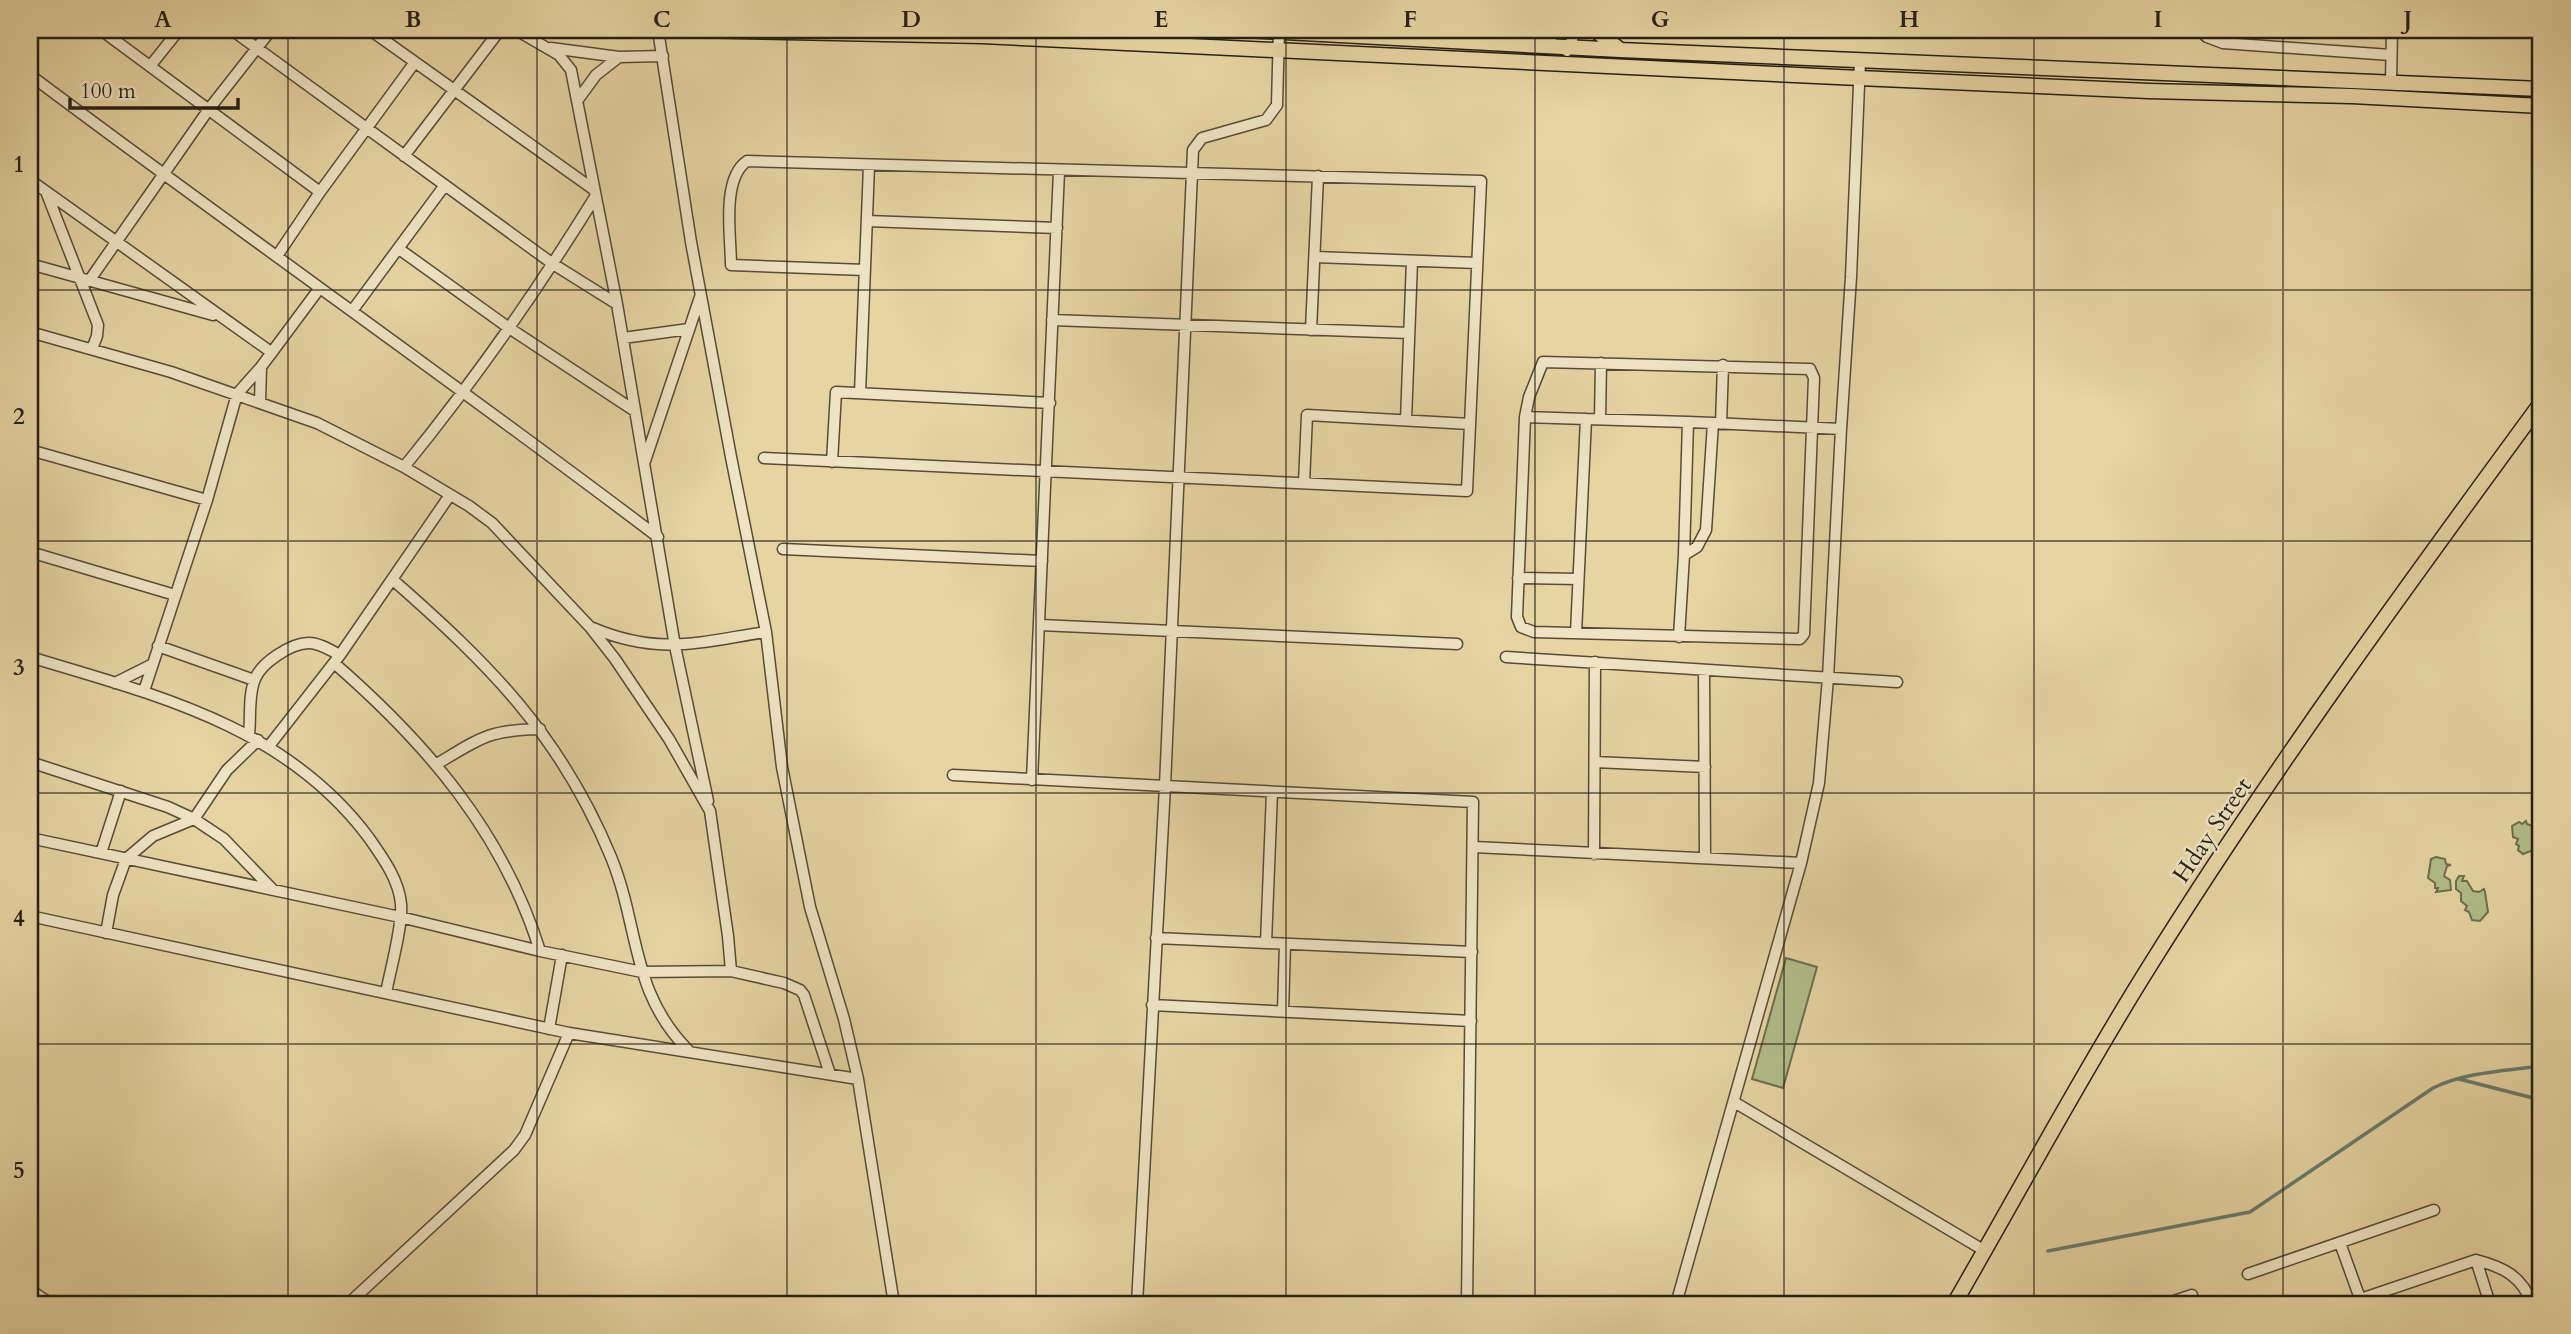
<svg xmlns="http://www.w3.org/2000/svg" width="2571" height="1334" font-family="Cardo,serif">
	<rect width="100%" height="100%" fill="#e6d4a3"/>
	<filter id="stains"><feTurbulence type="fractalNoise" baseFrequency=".00286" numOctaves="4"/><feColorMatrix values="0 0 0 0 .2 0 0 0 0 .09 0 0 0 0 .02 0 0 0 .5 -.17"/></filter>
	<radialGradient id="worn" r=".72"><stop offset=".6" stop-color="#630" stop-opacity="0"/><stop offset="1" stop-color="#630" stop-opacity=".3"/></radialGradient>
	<!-- green -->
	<path fill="#b1bd89" stroke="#6c6e4f" stroke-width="2" d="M2526,821L2527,824L2535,827L2539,838L2531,851L2523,854L2518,850L2519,846L2516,844L2518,839L2513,837L2512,826L2519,822L2522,824Z
		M2436,857L2445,859L2446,864L2451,865L2447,866L2444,876L2450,880L2451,890L2436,892L2438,888H2435V883L2428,878L2431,859Z
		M2459,876H2464L2462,881H2467L2473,891L2479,892L2484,889L2485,892L2488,912L2480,921L2472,920L2469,912L2465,910L2467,906L2461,901V893L2456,889V881Z
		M1786,958L1817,967L1783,1088L1752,1079Z"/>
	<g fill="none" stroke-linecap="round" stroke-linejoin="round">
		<!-- stream -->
		<path stroke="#697b6d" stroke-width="3.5" d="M2459,1079L2541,1100
			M2048,1251L2250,1212L2433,1088C2465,1072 2506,1071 2541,1066"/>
		<defs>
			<path id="minor" d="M101,30L320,192
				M232,30L553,264L617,304
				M370,30L593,189
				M516,30L559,55L571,70L617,304L675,646L708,801
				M658,30L691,242L731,457L766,632L782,767L810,907L844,1019L858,1079L894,1304
				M2199,30L2207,37L2223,43L2391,55
				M1548,45L1555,30
				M551,48L619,57L663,56
				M1567,51L1576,30
				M151,65L179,30
				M30,75C238,231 451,380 658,537
				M2391,82L2392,30
				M577,101L596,75L619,57
				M404,156L500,30
				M30,180L271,352
				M47,194L98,325L97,336L92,349
				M867,221L1057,228
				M399,249L509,328L635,411
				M277,256L320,192L415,62
				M1315,257L1477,263
				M30,264L213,315
				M89,281L209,109L271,30
				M352,311L445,185
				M1052,320L1409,333
				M1311,330L1318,176
				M30,332L171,372L317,423L404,467L469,506L492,523L590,627L615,659L669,739L710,811L728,936L731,971
				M623,338L689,329
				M1543,362L1810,369L1814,378L1804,634L1800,639L1534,632L1521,627L1517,617L1525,417L1529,397Z
				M860,393L869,166
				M260,403L261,367
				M1525,417L1586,419L1576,633
				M1586,419L1688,422
				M1600,419L1601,363
				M1406,420L1412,261
				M1721,424L1723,365
				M30,450L207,500
				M764,458L1467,491L1481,181L747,161C721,179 731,237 731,265L865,270
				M645,461L700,297
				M832,462L836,392L1050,403
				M404,467C474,381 537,291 595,197
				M1304,483L1307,415L1470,424
				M783,549L1042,561
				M30,552L175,595
				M1684,555L1688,422L1713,423
				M1518,578L1578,579
				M393,580C490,665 561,736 611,857C640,928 630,992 689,1051
				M1040,625L1457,644
				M593,628C659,656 699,642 766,632
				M1679,637L1684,555L1697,547L1706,530L1713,423L1841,429L1851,277L1860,61
				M158,646L254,680
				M30,657C156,695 286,726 369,838C383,858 399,880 401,904C403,925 390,971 386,993
				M1506,657L1897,682
				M334,663C426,743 503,832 540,951
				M1704,670L1705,858
				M115,683L151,665
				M144,691L207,500L237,394L261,367L319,289
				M249,735C251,718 248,695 255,679C261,663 291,643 309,643C319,643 330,650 340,655
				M269,746L340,655L450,495
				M30,762L168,807L194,819L224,839L273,890
				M1595,762L1705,767
				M437,764C480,738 488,730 540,729
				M953,775L1473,802L1467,1304
				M1032,780L1059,171
				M30,838L400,917L540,951L642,972L731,971L784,983L800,990L804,995L830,1074
				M1474,847L1801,863
				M101,853L121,791
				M1594,854L1595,662
				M30,916L569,1033L858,1079
				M106,933L113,895L126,859L153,836L194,819L227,770L258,740
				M1156,938L1472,952
				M1266,943L1272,792
				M1152,1005L1471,1021
				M1283,1011L1285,944
				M549,1029L562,955
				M1734,1102L1985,1251
				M2340,1243L2362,1304
				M2476,1260L2490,1304
				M2248,1274L2434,1210
				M30,1290L51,1304
				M348,1304L514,1150L525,1135L569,1033
				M1137,1304L1165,786L1193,150L1202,138L1266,120L1277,105L1279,30
				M1676,1304L1801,863L1819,783L1828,678L1841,429
				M2165,1304L2192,1295
				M2346,1304L2476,1260C2503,1267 2522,1276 2532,1304"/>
			<path id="major" d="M694,30L982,36L1859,78L2149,91L2352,96L2541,106
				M1246,30L1620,50L2541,89
				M1595,30L1619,49
				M1954,1304C2019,1192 2080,1077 2149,967C2270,773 2406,587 2541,403"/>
		</defs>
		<!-- minor casing -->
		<use href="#minor" stroke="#564c38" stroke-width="13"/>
		<!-- major casing -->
		<use href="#major" stroke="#261f15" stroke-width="17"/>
		<!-- minor -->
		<use href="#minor" stroke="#efe3c3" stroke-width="10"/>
		<!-- major -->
		<use href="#major" stroke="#e6d4a3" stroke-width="14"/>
	</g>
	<!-- grid -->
	<path fill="none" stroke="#261f15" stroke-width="2" stroke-opacity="0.55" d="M288,30V1304M537,30V1304M787,30V1304M1036,30V1304M1286,30V1304M1535,30V1304M1784,30V1304M2034,30V1304M2283,30V1304M30,290H2541M30,541H2541M30,793H2541M30,1044H2541"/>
	<g text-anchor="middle" stroke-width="5" stroke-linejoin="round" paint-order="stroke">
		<!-- street labels -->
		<g font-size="24" fill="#261f15" stroke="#efe3c3">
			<text transform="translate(2212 830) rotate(-56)" y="8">Hday Street</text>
		</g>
	</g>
	<!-- margin -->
	<rect width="2571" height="1334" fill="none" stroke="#e6d4a3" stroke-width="77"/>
	<!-- scale -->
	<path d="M70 98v10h168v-10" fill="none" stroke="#261f15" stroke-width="3.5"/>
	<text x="80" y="98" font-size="21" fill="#261f15" stroke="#efe3c3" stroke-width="5" paint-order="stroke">100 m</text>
	<rect x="38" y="38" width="2494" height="1258" fill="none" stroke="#261f15" stroke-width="2.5"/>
	<g font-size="23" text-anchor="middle" font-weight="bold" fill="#261f15">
		<text x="163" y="27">A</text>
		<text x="413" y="27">B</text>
		<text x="662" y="27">C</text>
		<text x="911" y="27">D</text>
		<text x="1161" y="27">E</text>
		<text x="1410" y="27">F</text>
		<text x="1660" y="27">G</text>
		<text x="1909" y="27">H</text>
		<text x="2158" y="27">I</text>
		<text x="2408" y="27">J</text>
		<text x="19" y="172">1</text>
		<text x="19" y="424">2</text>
		<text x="19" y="675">3</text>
		<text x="19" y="926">4</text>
		<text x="19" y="1178">5</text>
	</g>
	<rect width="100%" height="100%" filter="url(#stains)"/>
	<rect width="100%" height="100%" fill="url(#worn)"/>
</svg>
